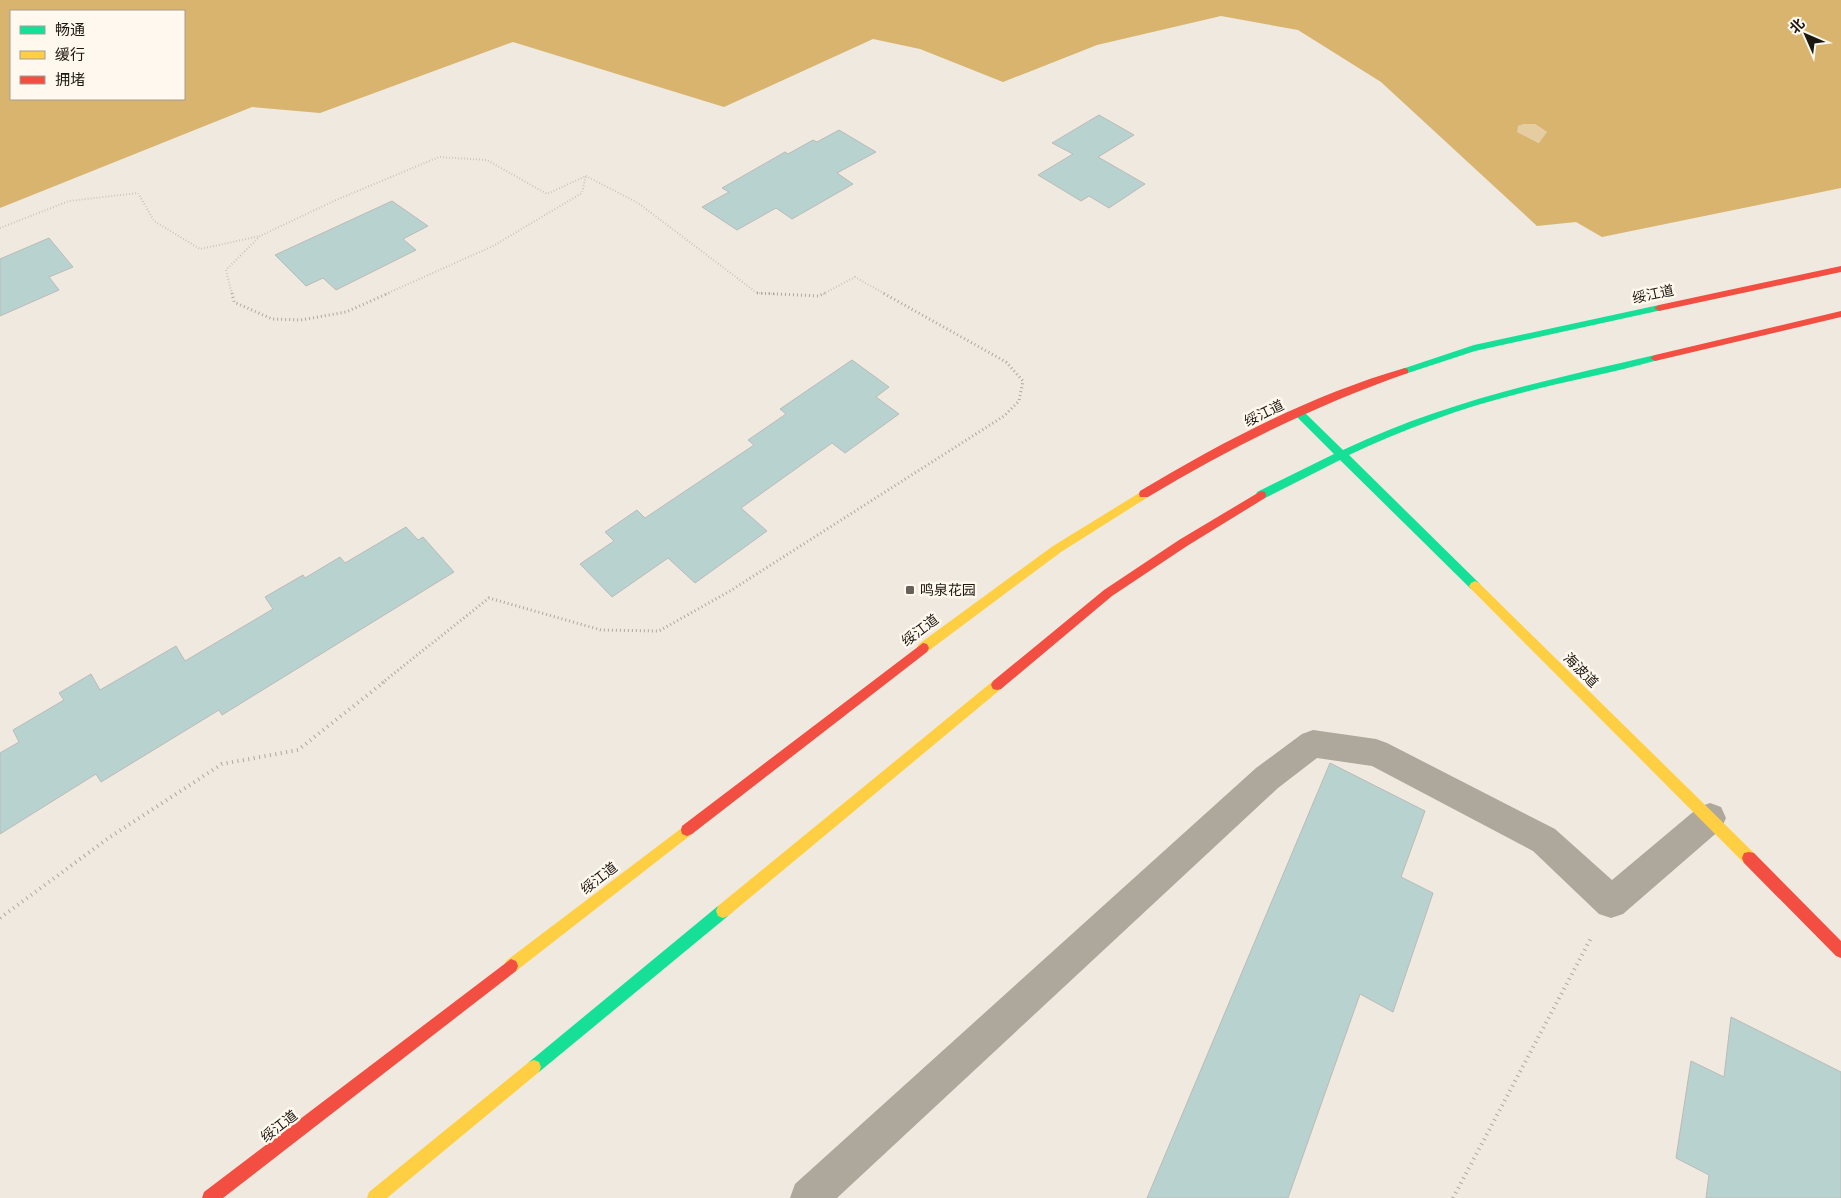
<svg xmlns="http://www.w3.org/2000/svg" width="1841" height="1198" font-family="'IBM Plex Sans','Noto Sans SC',sans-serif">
	<rect width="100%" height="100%" fill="#efe9df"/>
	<!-- green -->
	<path fill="#e5cca1" d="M1524,124H1535L1547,132L1540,143L1516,132L1518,126Z"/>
	<!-- water -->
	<path fill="#d8b46e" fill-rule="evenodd" d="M0,0H1841V188L1602,237L1576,222L1537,226L1381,82L1298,30L1221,16L1097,45L1003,82L920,49L873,39L724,107L513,42L320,113L252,107L0,208ZM184,11V99H11V11ZM1524,124H1535L1547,132L1539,143L1517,132L1518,126Z"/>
	<!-- building -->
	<path fill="#b8d2d0" stroke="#babbb7" d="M1099,115L1134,135L1098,157L1145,184L1109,208L1089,196L1081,201L1038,175L1073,154L1052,143Z
		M839,130L876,152L837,173L853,184L792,219L776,208L737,230L702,207L729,192L722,188L785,152L788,154L813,140L817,142Z
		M392,201L428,226L403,239L416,250L336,290L323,278L306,286L275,255Z
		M49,238L73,267L49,277L59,290L0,316V259Z
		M852,360L889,387L876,397L899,414L845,453L832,443L741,508L767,531L695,583L668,558L612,597L580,564L614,541L605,532L637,510L645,518L754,445L748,440L786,414L780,409Z
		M406,527L418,540L423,537L454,572L222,715L219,710L101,782L96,774L0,834V753L19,742L13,730L64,700L59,693L91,674L100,690L176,646L185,661L273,609L265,597L303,575L305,578L340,557L345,563Z
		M1330,763L1425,811L1401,877L1433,893L1393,1012L1360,994L1288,1198H1147Z
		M1731,1017L1841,1072V1198H1706L1709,1175L1676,1158L1691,1061L1724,1077Z"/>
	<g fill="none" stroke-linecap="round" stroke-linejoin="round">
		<!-- path-far2 -->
		<path stroke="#aea89f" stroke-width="2" stroke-dasharray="0.5 2.5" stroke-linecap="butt" d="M586,176L638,203L757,293L776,294
			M0,228L69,201L138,193L154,221L200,249L260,236
			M232,294L226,270L260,236L336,200L439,157L487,160L547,194L586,176
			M386,294L493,246L582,193L586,176
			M823,294L855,277L885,294"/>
		<!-- path-far1 -->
		<path stroke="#aea89f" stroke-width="3" stroke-dasharray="1 3" stroke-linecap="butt" d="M232,293L234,302L272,319L301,320L346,312L389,293
			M757,293L819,296L825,293
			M382,683L489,598L601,630L659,631L730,591L1004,416L1019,401L1023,381L1006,362L883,293"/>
		<!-- path -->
		<path stroke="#aea89f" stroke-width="4" stroke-dasharray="1 4.5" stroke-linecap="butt" d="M0,918L110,837L222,764L298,750L384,682
			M1453,1198L1591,938"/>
		<!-- street -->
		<path fill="#aea79b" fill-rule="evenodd" d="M1313,730L1376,739L1387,743L1555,829L1612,880L1699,807L1710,803L1721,807L1726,818L1721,829L1623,914L1611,918L1599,914L1533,851L1372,766L1317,758L1278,788L837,1198H790L795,1184L1256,768L1302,734Z"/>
		<!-- fast -->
		<path fill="#16e098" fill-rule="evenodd" d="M1659,305L1662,306V310L1475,351L1405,374L1400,371L1402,369L1474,345Z
			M1655,355L1660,358L1658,360C1613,373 1566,381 1521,393C1461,408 1404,429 1349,455L1479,583L1481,586L1479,589H1471L1340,460L1265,498H1257L1256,495L1257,492L1334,454L1296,416L1294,413L1296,410H1302L1343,450C1444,402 1547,380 1655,355Z
			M723,904L728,906L730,911L728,916L539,1072L534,1074L529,1072L527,1067L529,1062L718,906Z"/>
		<!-- slow -->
		<path fill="#ffcf43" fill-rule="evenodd" d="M1144,490L1148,491L1149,494L1148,497L1061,552L927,652L923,653L919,652L917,648L919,644L1053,546Z
			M1475,581L1479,583L1754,853L1756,858L1754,863L1749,864L1744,863L1471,589L1469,586L1471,583Z
			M997,680L1001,681L1003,685L1001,689L728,916L723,918L718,916L716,911L718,906L993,681Z
			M687,824L692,826L693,830L692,834L516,971L511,973L506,971L504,966L506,961Z
			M534,1060L539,1062L541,1067L539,1072L387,1198H367L369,1192L529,1062Z"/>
		<!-- jam -->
		<path fill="#f24e42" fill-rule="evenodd" d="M1841,266V272L1659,311L1654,308L1659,305Z
			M1841,311V317L1655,361L1650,358L1655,355Z
			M1405,368L1408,369V373C1316,405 1231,447 1148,497H1140L1139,494L1140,491C1224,441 1311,395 1405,368Z
			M1261,491L1265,492L1266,495L1265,498L1187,546L1112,596L1001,689L997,690L993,689L991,685L993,681L1104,590L1179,540Z
			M923,643L927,644L929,648L927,652L692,834L687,836L682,834L681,830L682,826Z
			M1749,852L1754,853L1841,941V958L1836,956L1744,863L1742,858L1744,853Z
			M511,959L516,961L518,966L516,971L223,1198H202L204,1192Z"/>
	</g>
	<!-- markers -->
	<rect fill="#656059" stroke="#fff8ee" stroke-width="2" x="905" y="585" width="10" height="10" rx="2.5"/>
	<g text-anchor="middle" stroke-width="5" stroke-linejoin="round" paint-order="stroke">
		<!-- street labels -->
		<g font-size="14" fill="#1b1711" stroke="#fff8ee">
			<text transform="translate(1653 294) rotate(-12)" y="5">绥江道</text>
			<text transform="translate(1264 413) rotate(-26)" y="5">绥江道</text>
			<text transform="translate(920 630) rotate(-37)" y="5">绥江道</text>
			<text transform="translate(1581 670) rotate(45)" y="5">海波道</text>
			<text transform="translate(599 878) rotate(-38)" y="5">绥江道</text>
			<text transform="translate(279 1126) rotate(-38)" y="5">绥江道</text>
		</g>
		<!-- poi labels -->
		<g font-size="14" fill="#1b1711" stroke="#fff8ee" text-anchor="start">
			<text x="920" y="595">鸣泉花园</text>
		</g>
	</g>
	<!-- legend -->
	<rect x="10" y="10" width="175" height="90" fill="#fff8ee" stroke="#a49e96"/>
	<rect x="20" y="26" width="25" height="8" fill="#16e098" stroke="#a49e96"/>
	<text x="55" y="35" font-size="15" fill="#1b1711">畅通</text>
	<rect x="20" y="51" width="25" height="8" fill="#ffcf43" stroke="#a49e96"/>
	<text x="55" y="60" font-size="15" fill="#1b1711">缓行</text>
	<rect x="20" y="76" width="25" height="8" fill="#f24e42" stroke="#a49e96"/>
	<text x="55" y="85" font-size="15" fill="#1b1711">拥堵</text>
	<!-- north arrow -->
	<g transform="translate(1806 35) rotate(315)" stroke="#fff8ee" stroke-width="4" paint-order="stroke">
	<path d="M0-4L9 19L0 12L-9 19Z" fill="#1b1711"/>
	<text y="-8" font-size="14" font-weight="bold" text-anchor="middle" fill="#1b1711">北</text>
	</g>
</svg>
